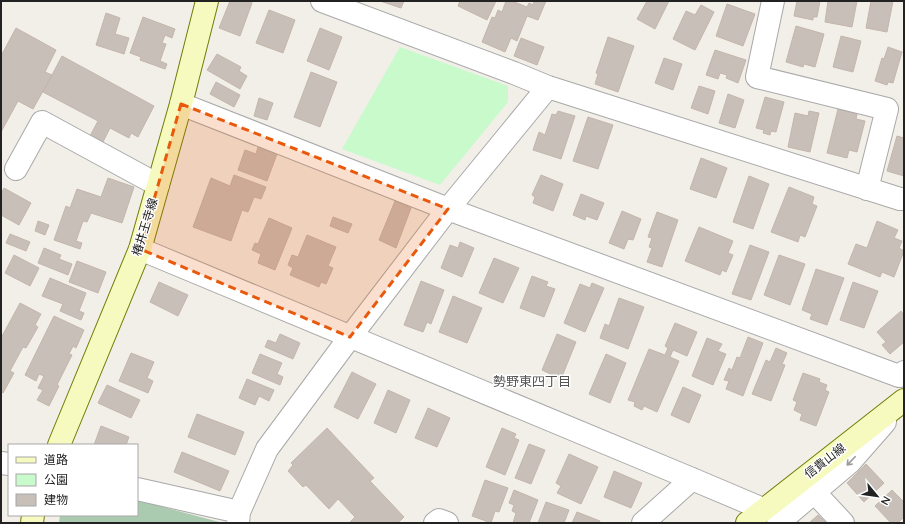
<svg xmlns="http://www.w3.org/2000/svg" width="905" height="524" font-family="Quicksand,'Noto Sans JP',sans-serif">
	<rect width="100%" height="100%" fill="#f2efe9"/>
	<!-- cemetery -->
	<path fill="#aacbaf" d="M137,500L223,523H59L60,515H137Z"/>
	<!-- park -->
	<path fill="#c8facc" d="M400,47L508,86V102L440,185L342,149Z"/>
	<!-- building -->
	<path fill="#c7bfb8" stroke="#c4b6ab" d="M230,1H248L252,3L240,36L219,28Z
		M380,1H404L401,8Z
		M460,1H496L487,20L458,6Z
		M506,1H512L527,7L529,3L533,5L534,1H546L538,20L527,16L517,41L511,38L505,52L482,42L492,17L495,18L498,10L502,12Z
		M647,1H669L655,29L637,19Z
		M797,1H820L817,17H813V20L794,16Z
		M828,1H857L852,27L825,22Z
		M871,1H893L887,32L866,28Z
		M727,4L755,14L743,46L716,36Z
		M701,5L714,12L695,50L673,39L686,11L695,15Z
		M269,10L295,20L283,53L256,43Z
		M106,13L120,18L115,34L129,38L124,54L96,45Z
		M143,17L175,29L172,38L165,35L162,43L166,44L160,61L167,64L165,69L140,60L141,57L130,53Z
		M796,26L824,34L815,67L804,64L803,67L786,62Z
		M16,28L56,50L45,72L52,75L33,109L18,101L1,132V56Z
		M320,28L342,37L329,70L307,61Z
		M841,36L861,41L853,72L833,67Z
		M608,37L634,46L618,92L595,84L598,74L596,73Z
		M521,38L544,47L537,65L514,56Z
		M888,47L902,52L893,83L888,82L887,85L875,81L882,58L884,59Z
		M715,50L746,60L738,83L726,78L727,75L720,73L718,79L706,75Z
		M217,54L241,67L239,71L247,76L240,89L207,70Z
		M62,56L154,106L138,137L131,133L129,138L110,128L103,142L90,136L98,121L43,92Z
		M664,58L682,64L673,90L655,83Z
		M311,72L337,82L320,127L294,117Z
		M216,82L240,95L234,107L210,94Z
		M699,86L715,91L708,114L691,108Z
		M728,94L744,100L735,128L719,123Z
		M765,97L784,102L776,132L771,131L770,135L763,133L764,130L756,128Z
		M259,98L273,103L267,120L254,116Z
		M838,109L857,114L856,119L865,121L857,152L849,150L847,158L827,153Z
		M558,111L575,116L561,159L533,150L539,132L545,135L552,114L556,115Z
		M809,111L819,113L810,152L788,147L795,113L808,116Z
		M588,117L613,125L598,169L573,161Z
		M897,136L904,138V176L887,171Z
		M258,147L277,154L267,181L238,170L245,150L256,154Z
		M701,158L727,168L716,198L690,189Z
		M234,175L266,187L261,199L254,197L248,212L242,210L231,241L193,227L211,178L230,186Z
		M541,175L563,184L553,211L533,203L535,197L532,195Z
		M749,176L769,184L753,229L733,222Z
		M108,178L134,187L122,223L91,213L87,222L83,221L76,241L82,243L80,249L54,240L66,206L70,208L77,189L101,197Z
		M789,187L814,197L812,204L817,206L805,237L800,235L798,242L771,232Z
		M4,188L31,203L19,225L1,215V194Z
		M581,194L604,203L597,220L586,216L585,220L573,215Z
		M395,201L411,208L396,248L379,240Z
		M622,211L641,219L633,240L628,239L624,249L609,243Z
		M657,212L678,220L662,267L647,262L652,248L649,247L652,238L648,237Z
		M333,217L352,224L348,233L330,226Z
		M269,218L292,228L275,270L258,263L261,254L252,250L255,243L258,244Z
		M38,221L49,225L45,235L35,231Z
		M877,221L898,230L894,238L902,241L899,248L904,251L894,277L882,272L880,277L848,264L856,244L867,248Z
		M699,227L733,241L728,253L733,255L726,272L722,270L720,275L685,261Z
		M10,234L30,242L26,251L6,243Z
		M307,235L336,247L328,266L333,268L326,284L321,282L319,287L290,275L293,268L288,265L292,255L298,257Z
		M460,242L474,248L462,277L441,268L450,245L458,248Z
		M750,245L769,252L751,300L732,294Z
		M44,248L61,255L59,259L72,264L68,275L38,263Z
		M14,255L39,268L30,286L5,273Z
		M779,255L805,264L790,305L764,295Z
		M494,258L519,268L503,303L479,293Z
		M77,261L106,272L98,293L69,282Z
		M816,269L844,278L827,325L810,319L812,314L802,310Z
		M532,276L548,282L546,286L555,289L544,317L520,308Z
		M50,278L86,293L79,311L84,313L81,320L60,311L63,304L42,296Z
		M421,281L444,290L431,324L427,322L423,332L404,325Z
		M159,282L188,295L178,316L150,302Z
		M853,282L878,291L864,328L840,320Z
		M592,283L604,288L585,332L564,323L580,284L590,288Z
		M453,296L482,308L467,343L439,332Z
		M619,298L644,307L628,349L600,338L605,324L609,326Z
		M20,303L41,314L35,325L38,327L26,348L23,347L10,371L14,373L3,393L1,392V338Z
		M901,311L904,315V342L890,354L882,345L886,342L877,332Z
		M54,316L84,330L76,348L73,346L69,354L72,355L57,385L59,386L49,406L37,400L43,390L38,388L44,376L39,374L36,381L25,375Z
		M675,323L697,332L687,356L673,350L670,357L679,361L657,412L644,406L642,410L634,406L635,402L628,400L649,349L665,355L668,348L665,346Z
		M280,334L300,343L293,359L265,347L268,340L276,343Z
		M557,334L576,342L561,379L542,370Z
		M748,337L763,343L743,396L726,389L729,381L724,380L729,368L732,370L737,357L740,358Z
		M707,338L722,344L718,351L726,354L713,385L692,376Z
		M776,348L787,353L782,364L785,365L771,401L752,394L766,360L770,362Z
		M131,353L154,362L147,378L153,381L148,393L119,381Z
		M260,354L282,363L277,374L283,377L280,385L252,373Z
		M606,354L626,363L610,403L589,394Z
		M352,372L376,384L358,419L334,407Z
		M803,373L820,379L819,382L827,385L825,390L829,392L816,426L800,420L802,414L794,410L797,402L793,400Z
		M247,379L274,390L269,401L259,396L255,405L239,398Z
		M107,385L140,400L131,418L98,403Z
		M683,387L701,395L689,423L671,415Z
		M388,390L410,400L396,433L374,423Z
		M428,408L450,418L437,447L415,438Z
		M197,414L244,432L235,455L188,437Z
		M101,426L129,437L126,445H94Z
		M327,428L374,478L370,481L404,517L398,523H349L355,517L338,499L329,509L306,485L303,487L288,471L293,465L291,463Z
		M502,428L516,434L514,438L519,440L505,475L486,467Z
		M529,444L545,450L531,484L515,478Z
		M182,452L229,471L220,491L174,472Z
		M569,454L598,467L581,504L557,493L561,486L556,483Z
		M866,464L884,483L864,502L847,483Z
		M614,471L642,483L631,508L604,497Z
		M485,480L508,488L499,512L495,511L491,523H486V521L472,516Z
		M514,490L538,500L529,523H513L516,513L512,511L514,505L509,503Z
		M892,490L904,502V517L898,523H891L875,506Z
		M546,502L569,510L564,523H538Z
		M577,512L600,521L599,523H572Z
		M818,515L826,523H809Z"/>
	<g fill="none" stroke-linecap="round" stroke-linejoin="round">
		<defs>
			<path id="street" d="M322,1L514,73L548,87L900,199H904
				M773,1L757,77L887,109L867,189
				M181,104L448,209L899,376L904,372
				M16,169L42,122L158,185
				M140,249L692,479L763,509
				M1,463L9,464
				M137,489L239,512
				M815,493L843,523
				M238,523L239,512L267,449L350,337L448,209L548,87
				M435,523L439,520L447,523
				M643,523L692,479
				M778,523L850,462L885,422"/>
			<path id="secondary" d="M59,445L140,249L181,104L207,1
				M32,523L33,515
				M747,523L904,400"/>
		</defs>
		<!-- street casing -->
		<use href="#street" stroke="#a9a9a9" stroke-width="24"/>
		<!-- secondary casing -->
		<use href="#secondary" stroke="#707d05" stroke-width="24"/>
		<!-- street -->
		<use href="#street" stroke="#fff" stroke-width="22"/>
		<!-- secondary -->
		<use href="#secondary" stroke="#f7fabf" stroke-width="22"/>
	</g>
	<!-- one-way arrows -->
	<defs><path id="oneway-shaft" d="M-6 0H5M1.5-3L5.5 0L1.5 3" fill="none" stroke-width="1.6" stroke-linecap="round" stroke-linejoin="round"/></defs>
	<use stroke="#9c9c9c" href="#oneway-shaft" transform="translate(851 461) rotate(134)"/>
	<!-- marked area -->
	<path fill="#e8590c" fill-opacity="0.2" stroke="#e8590c" stroke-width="3" stroke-dasharray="8 5" stroke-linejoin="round" d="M181,104L448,209L350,337L140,249Z"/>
	<g text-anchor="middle" stroke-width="3" stroke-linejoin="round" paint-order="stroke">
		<!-- street labels -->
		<g font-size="12" fill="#222" stroke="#fff">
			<text transform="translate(145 227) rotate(-73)" y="4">椿井王寺線</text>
			<text transform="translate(825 461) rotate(-38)" y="4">信貴山線</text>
		</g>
		<!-- neighbourhood labels -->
		<g font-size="13" fill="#555" stroke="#fff">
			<text x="532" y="386">勢野東四丁目</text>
		</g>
	</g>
	<!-- border -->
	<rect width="905" height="524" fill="none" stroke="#222222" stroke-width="4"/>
	<!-- legend -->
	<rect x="8" y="444" width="130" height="72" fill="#ffffff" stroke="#a7a7a7"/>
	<rect x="16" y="457" width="20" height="6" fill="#f7fabf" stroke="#a7a7a7"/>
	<text x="44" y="464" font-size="12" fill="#222222">道路</text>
	<rect x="16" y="474" width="20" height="12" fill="#c8facc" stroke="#a7a7a7"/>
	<text x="44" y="484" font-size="12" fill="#222222">公園</text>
	<rect x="16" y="494" width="20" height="12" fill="#c7bfb8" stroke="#a7a7a7"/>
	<text x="44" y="504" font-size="12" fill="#222222">建物</text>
	<!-- north arrow -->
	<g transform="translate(877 496) rotate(119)" stroke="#ffffff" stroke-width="3" paint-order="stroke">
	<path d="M0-3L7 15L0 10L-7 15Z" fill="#222222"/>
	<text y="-6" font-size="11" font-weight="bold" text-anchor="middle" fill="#222222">N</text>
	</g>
</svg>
